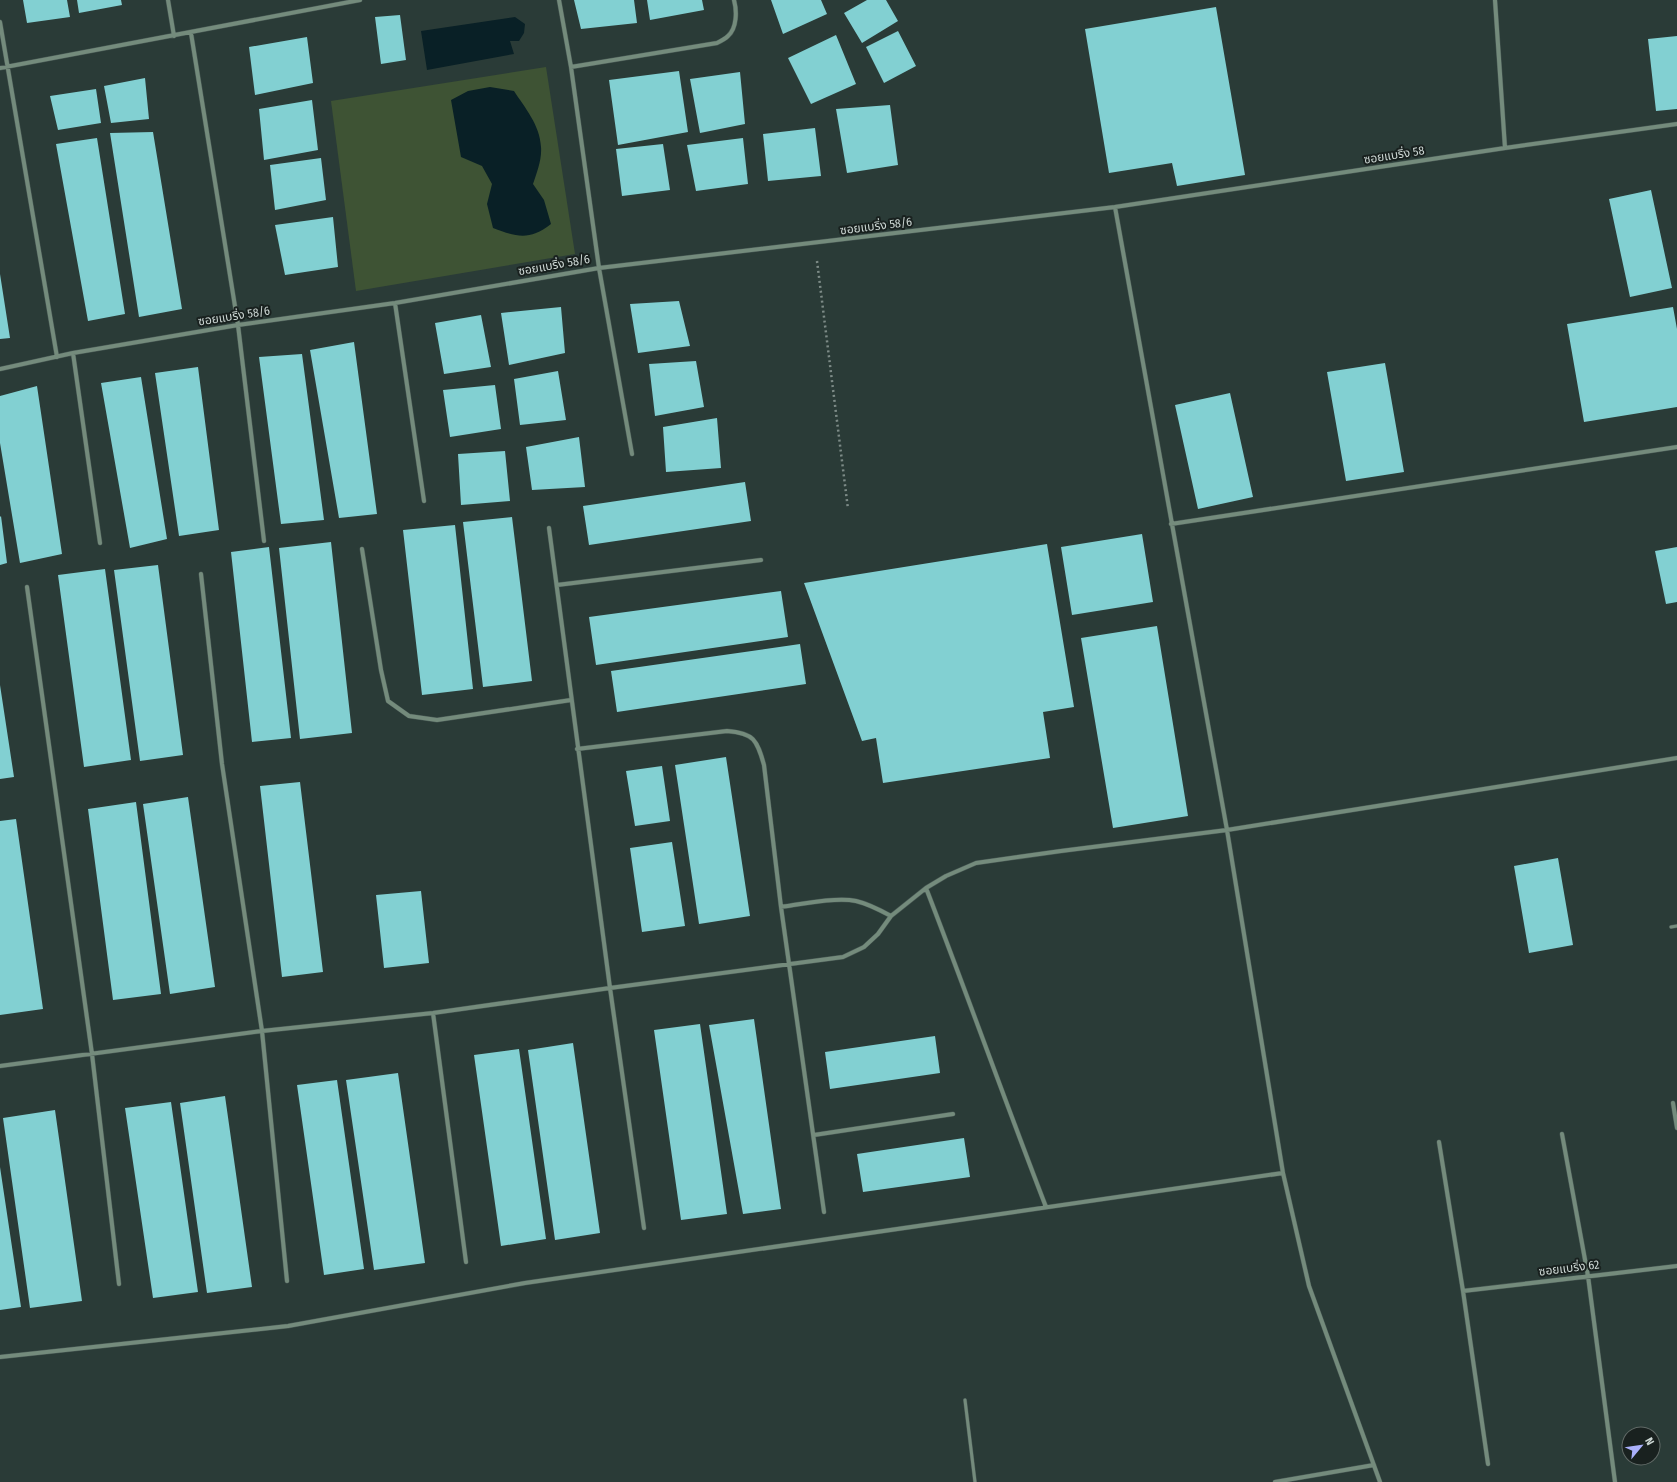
<svg xmlns="http://www.w3.org/2000/svg" width="1677" height="1482" font-family="'Fira Sans Condensed','Noto Sans Thai',sans-serif">
	<rect width="100%" height="100%" fill="#2a3b37"/>
	<!-- green -->
	<path fill="#3e5334" d="M546,67L575,254L356,291L331,101Z"/>
	<!-- water -->
	<path fill="#092026" d="M515,17L525,24L524,33L519,41H510L514,54L427,70L421,31Z
		M490,87L514,91C525,108 540,125 541,147C542,159 537,172 533,184L544,200L551,224C529,241 517,237 493,228L487,204L492,184L482,166L461,157L451,100L468,91Z"/>
	<!-- building -->
	<path fill="#82d0d2" d="M23,0H67L70,17L27,23Z
		M77,0H121L122,5L79,13Z
		M574,0H634L637,23L581,29Z
		M647,0H702L704,10L650,20Z
		M771,0H821L827,14L783,34Z
		M867,0H886L898,21L862,43L844,13Z
		M1216,7L1245,175L1177,186L1172,163L1109,173L1085,29Z
		M400,15L406,60L381,64L375,17Z
		M898,31L916,66L884,83L866,47Z
		M836,35L856,84L811,104L788,58Z
		M1677,36V109L1656,111L1648,39Z
		M307,37L313,83L255,95L249,47Z
		M679,71L688,132L618,145L609,80Z
		M740,72L745,124L700,133L690,79Z
		M145,78L149,119L111,123L104,86Z
		M96,89L101,123L58,130L50,96Z
		M312,100L318,150L264,160L259,109Z
		M890,105L898,165L847,173L836,109Z
		M815,128L821,176L768,181L763,134Z
		M153,132L182,309L139,317L110,133Z
		M97,138L125,314L88,321L56,144Z
		M743,138L748,184L696,191L687,145Z
		M663,144L670,190L622,196L616,149Z
		M321,158L326,200L275,210L270,165Z
		M1651,190L1672,288L1630,297L1609,199Z
		M333,217L338,267L285,275L275,225Z
		M0,274L10,338L0,339Z
		M679,301L690,346L638,353L630,304Z
		M561,307L565,353L509,365L501,313Z
		M1673,307L1677,329V407L1584,422L1567,324Z
		M481,315L491,367L444,374L435,323Z
		M354,342L377,514L339,518L310,350Z
		M302,354L324,520L281,524L259,357Z
		M696,361L704,407L655,416L649,364Z
		M1385,363L1404,472L1346,481L1327,372Z
		M198,367L219,530L179,536L155,373Z
		M558,371L566,420L520,425L514,379Z
		M141,377L167,539L130,548L101,383Z
		M495,385L501,429L450,437L443,390Z
		M37,386L62,554L20,563L0,443V396Z
		M1230,393L1253,497L1198,509L1175,405Z
		M717,418L721,468L666,472L663,427Z
		M579,437L585,487L532,490L526,447Z
		M505,451L510,501L461,505L458,454Z
		M745,482L751,521L589,545L583,506Z
		M1,516L7,563L0,565V517Z
		M512,517L532,681L483,687L463,522Z
		M455,525L473,689L422,695L403,530Z
		M1142,534L1153,602L1072,615L1061,547Z
		M331,542L352,733L300,739L279,548Z
		M1047,544L1074,707L1043,712L1050,758L883,783L876,738L862,741L804,583Z
		M269,547L291,738L252,742L231,552Z
		M1677,547V602L1666,604L1655,551Z
		M158,565L183,755L140,761L114,570Z
		M105,569L131,760L84,767L58,575Z
		M781,591L788,637L596,665L589,617Z
		M1157,626L1188,816L1113,828L1081,638Z
		M800,644L806,684L617,712L611,671Z
		M0,685L14,777L0,779Z
		M726,757L750,916L699,924L675,765Z
		M662,766L670,821L635,826L626,771Z
		M300,782L323,972L282,977L260,786Z
		M188,797L215,987L170,994L143,804Z
		M136,802L161,994L113,1000L88,809Z
		M16,819L43,1009L0,1015V821Z
		M672,842L685,926L642,932L630,848Z
		M1558,858L1573,945L1529,953L1514,866Z
		M421,891L429,963L384,968L376,895Z
		M754,1019L781,1209L743,1214L709,1025Z
		M700,1024L727,1214L681,1220L654,1030Z
		M935,1036L940,1073L830,1089L825,1052Z
		M573,1043L600,1233L555,1240L528,1050Z
		M519,1049L546,1239L501,1246L474,1055Z
		M398,1073L425,1263L374,1270L346,1080Z
		M337,1080L364,1269L324,1275L297,1085Z
		M225,1096L252,1287L207,1293L180,1103Z
		M171,1102L198,1292L153,1298L125,1108Z
		M55,1110L82,1301L30,1308L3,1118Z
		M964,1138L970,1177L863,1192L857,1154Z
		M0,1167L21,1307L0,1310Z"/>
	<g fill="none" stroke-linecap="round" stroke-linejoin="round">
		<defs>
			<path id="lane" d="M1671,927L1677,926
				M965,1400L975,1482"/>
			<path id="street" d="M168,0L174,36
				M559,0L571,67L599,268L632,454
				M1495,0L1505,148
				M0,22L57,357
				M191,33L238,325L264,541
				M571,67L717,43C721,41 725,39 728,36C737,28 737,11 734,0
				M0,68L360,0
				M1115,207L1227,830L1283,1173L1309,1286L1380,1482
				M395,303L424,501
				M73,353L100,543
				M0,369L73,353L238,325L395,303L599,268L1115,207L1505,148L1677,124
				M1171,524L1677,447
				M549,528L610,988L644,1228
				M362,549L381,670L388,701L409,716L437,720L571,700
				M201,574L222,764L262,1031L287,1281
				M557,585L761,560
				M27,587L92,1054L119,1284
				M577,749L727,731C754,733 757,740 764,765L781,907L824,1212
				M926,888C967,994 1005,1101 1046,1207
				M781,907C802,904 836,897 856,901C869,904 880,910 891,916
				M433,1013L466,1262
				M0,1066L262,1031L433,1013L610,988L843,957L864,947L878,934L891,916L926,888L946,876L976,863L1061,851L1227,830L1677,758
				M1673,1103L1677,1128
				M1562,1134L1588,1276L1615,1482
				M814,1135L953,1114
				M1439,1142L1463,1291L1488,1464
				M1463,1291L1677,1266
				M0,1357L288,1326L525,1283L1283,1173
				M1275,1482L1374,1465"/>
		</defs>
		<!-- lane casing -->
		<use href="#lane" stroke="#475753" stroke-width="4"/>
		<!-- street casing -->
		<use href="#street" stroke="#475753" stroke-width="5"/>
		<!-- path -->
		<path stroke="#7d8b87" stroke-width="2.5" stroke-dasharray="2 3" stroke-linecap="butt" d="M817,261L848,509"/>
		<!-- lane -->
		<use href="#lane" stroke="#748b7c" stroke-width="3"/>
		<!-- street -->
		<use href="#street" stroke="#748b7c" stroke-width="4"/>
	</g>
	<g text-anchor="middle" stroke-width="4" stroke-linejoin="round" paint-order="stroke">
		<!-- street labels -->
		<g font-size="12" fill="#cdd7d4" stroke="#19211f">
			<text transform="translate(1394 155) rotate(-9)" y="4">ซอยแบริ่ง 58</text>
			<text transform="translate(876 226) rotate(-7)" y="4">ซอยแบริ่ง 58/6</text>
			<text transform="translate(554 265) rotate(-10)" y="4">ซอยแบริ่ง 58/6</text>
			<text transform="translate(234 316) rotate(-9)" y="4">ซอยแบริ่ง 58/6</text>
			<text transform="translate(1569 1268) rotate(-7)" y="4">ซอยแบริ่ง 62</text>
		</g>
	</g>
	<!-- north arrow -->
	<g transform="translate(1641 1446) rotate(61)"><circle r="19" fill="#19211f" stroke="#616a67"/>
	<path d="M0-3L7 15L0 10L-7 15Z" fill="#aab0fb"/>
	<text y="-6" font-size="11" font-weight="bold" text-anchor="middle" fill="#cdd7d4">N</text>
	</g>
</svg>
